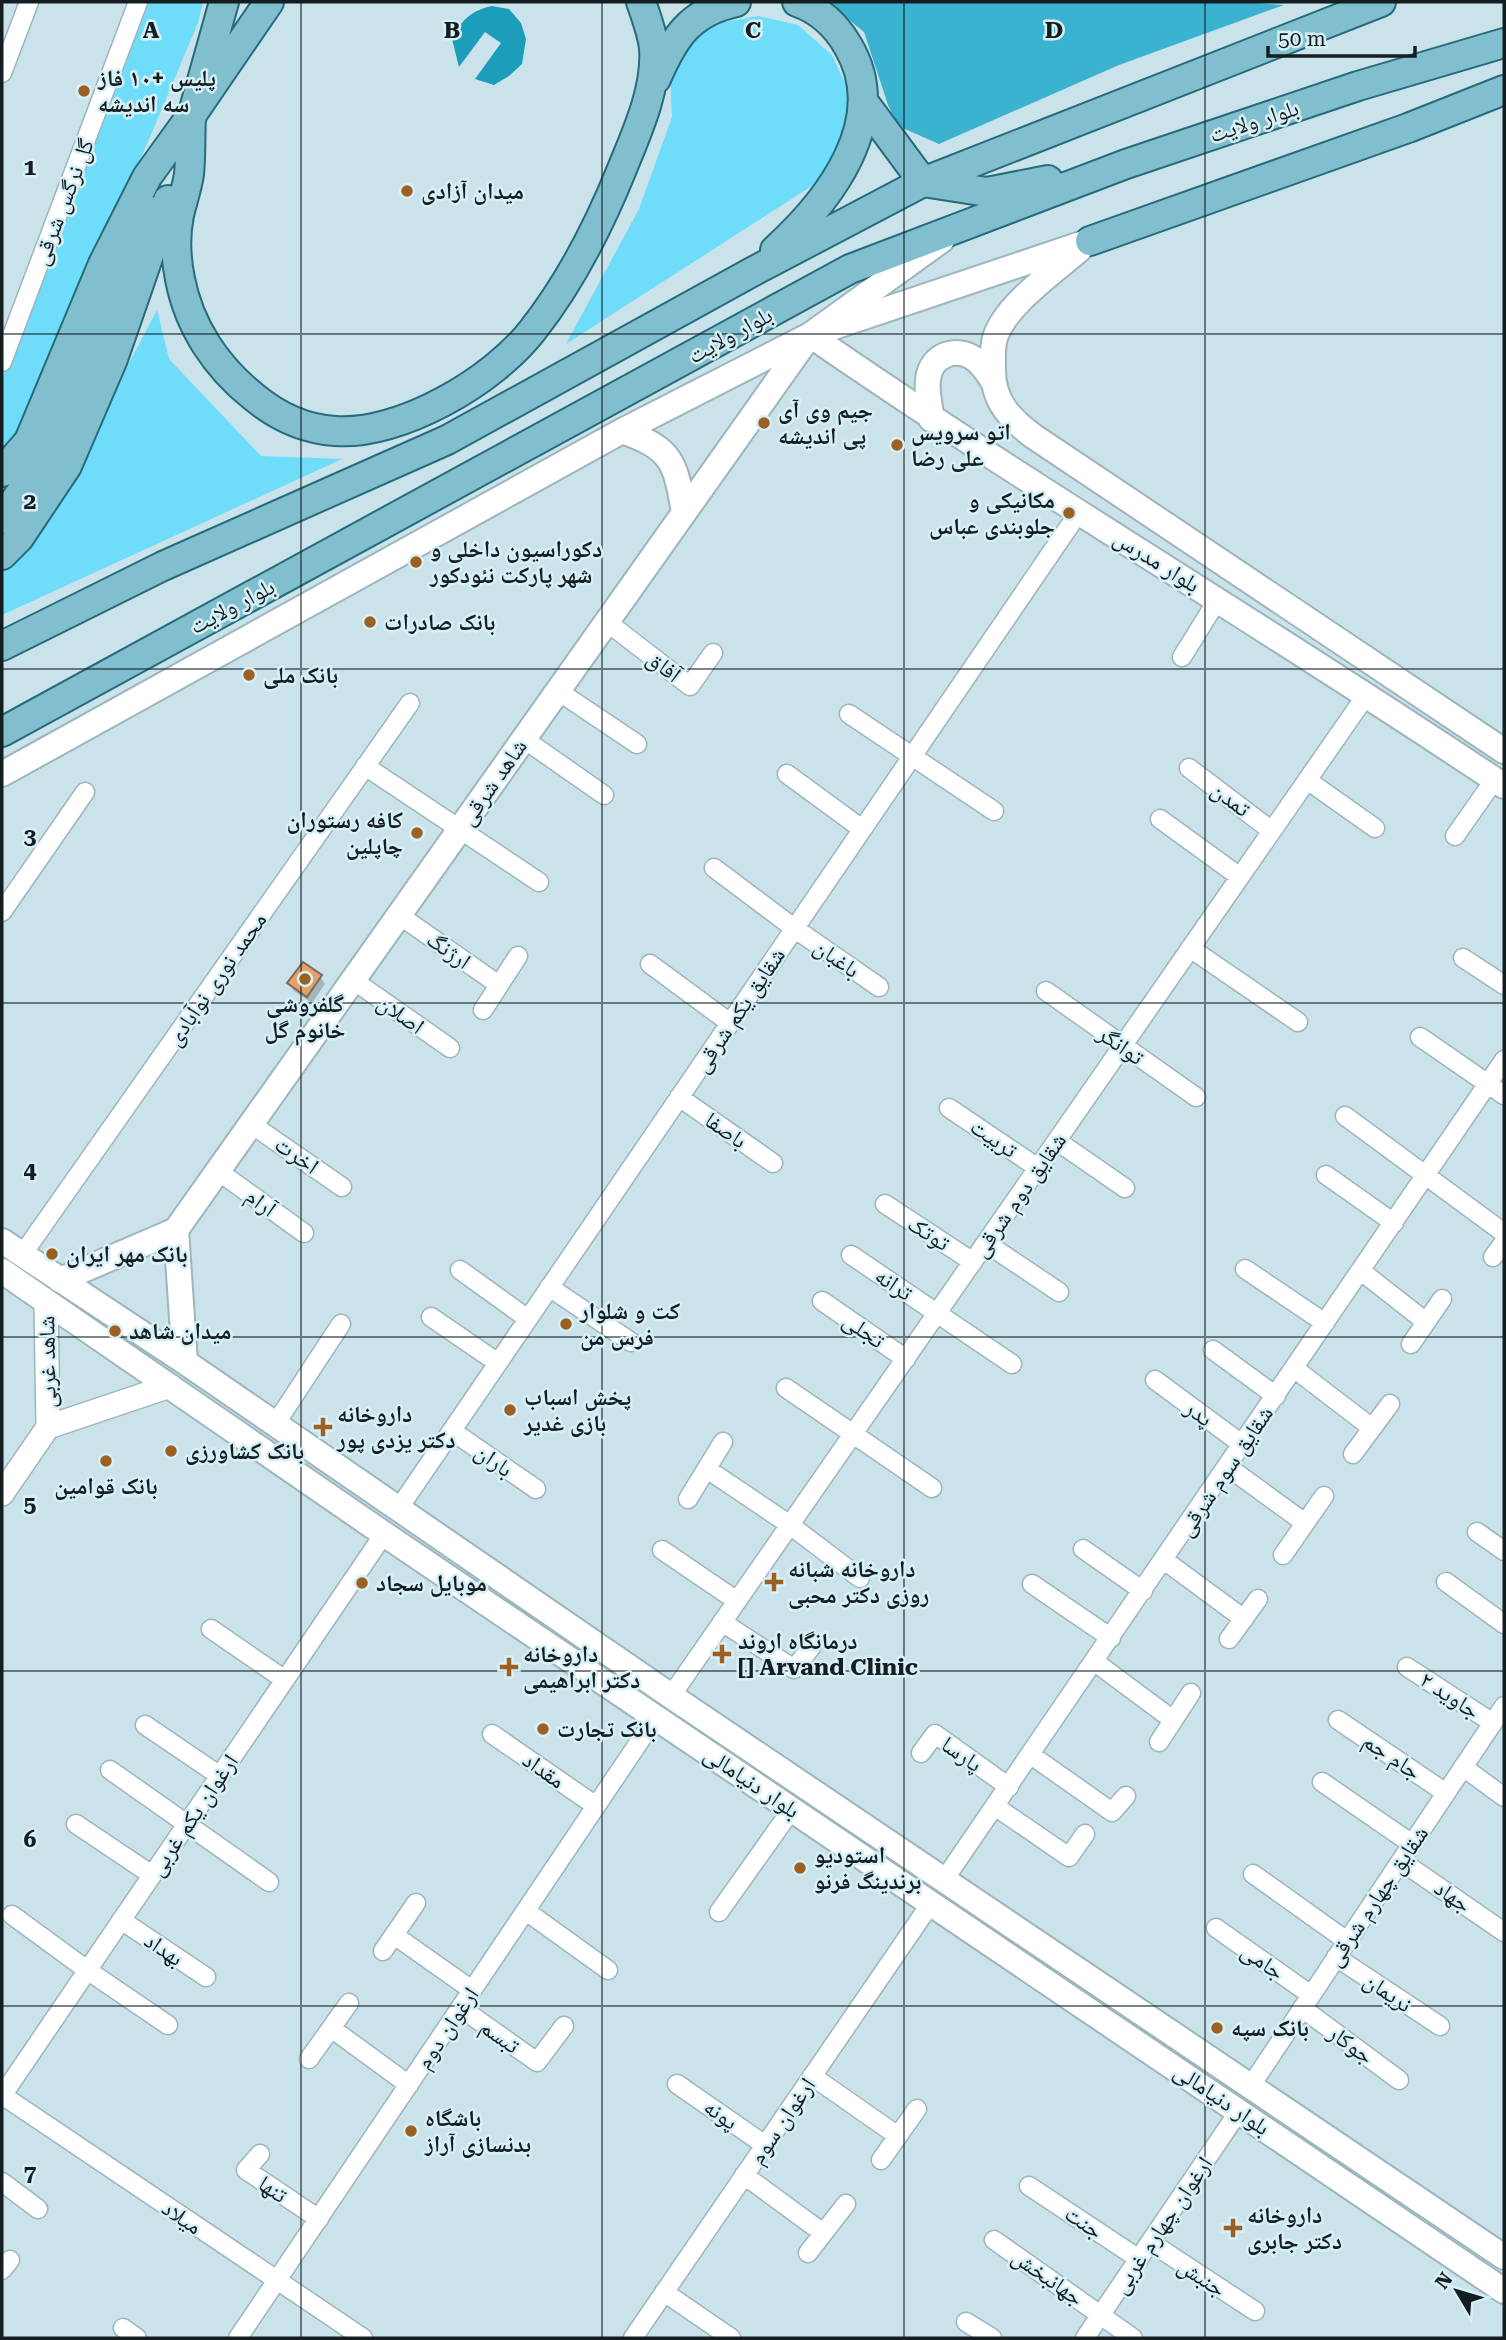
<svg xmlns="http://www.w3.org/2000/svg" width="1506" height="2340" font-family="'Roboto Serif','Noto Naskh Arabic',serif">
	<rect width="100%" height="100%" fill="#cae3ea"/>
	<!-- green -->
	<path fill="#6fdcf9" d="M147,2H203L198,23L150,137L17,437L2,459V379Z
		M759,16L798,25L832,55L850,94L847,132L818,182L566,344L639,209L672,117L670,73L696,36L724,22Z
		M157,310L169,359L261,456L342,459L2,615V562L44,524Z"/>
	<!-- forest -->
	<path fill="#3bb2cf" d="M827,2H1239L1284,5L1119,65L939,144L898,126L888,105L864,32Z"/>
	<!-- water -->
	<path fill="#1c9eba" d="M492,6L509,9L521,23L526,39L522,64L509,76L494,85L475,79L501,43L485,32L459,67L452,39C461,20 472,10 492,6Z"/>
	<!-- shadow -->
	<path fill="#0003" d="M320,976L325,984L312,1003L294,991L289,983Z"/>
	<!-- building -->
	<path fill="#e5a266" stroke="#79695c" stroke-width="2" d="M303,962L322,975L307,997L287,983Z"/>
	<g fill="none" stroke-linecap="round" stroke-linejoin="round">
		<defs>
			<path id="minor" d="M2,73L29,2
				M2,362L138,2
				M607,622L690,686L713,653
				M1182,657L1218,599
				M558,691L637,744
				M849,714L994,811
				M524,739L604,795
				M365,766L539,882
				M1189,768L1272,831
				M787,774L862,829
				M1307,780L1375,828
				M1160,819L1240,877
				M1455,836L1495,779
				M714,868L794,928L879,987
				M2,912L85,792
				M399,915L499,985
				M1190,948L1298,1022
				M1463,958L1504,985
				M650,964L730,1023
				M353,980L450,1048
				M1046,991L1196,1097
				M483,1010L518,956
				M1420,1037L1504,1095
				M679,1097L773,1163
				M949,1108L1038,1168
				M1345,1116L1504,1233
				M251,1124L342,1187
				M1057,1141L1125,1188
				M218,1171L304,1233
				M1326,1175L1394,1223
				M885,1204L973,1262
				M986,1243L1059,1292
				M22,1255L410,703
				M851,1255L1012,1364
				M1493,1257L1504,1242
				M1245,1269L1325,1323
				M460,1270L528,1319
				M1361,1271L1426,1322
				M549,1287L631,1342
				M822,1301L906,1359
				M431,1317L498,1363
				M1411,1344L1442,1299
				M1213,1350L1276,1396
				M1295,1369L1372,1428
				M1155,1380L1243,1445
				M786,1388L932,1488
				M276,1423L341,1324
				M452,1431L536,1489
				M1353,1454L1390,1404
				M1228,1467L1305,1523
				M707,1469L790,1525L860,1578
				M688,1499L723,1442
				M399,1508L1079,512
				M1477,1532L1504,1551
				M1083,1549L1143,1591
				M662,1550L737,1601
				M1283,1555L1324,1496
				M1164,1560L1244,1619
				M1446,1582L1504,1624
				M1032,1584L1111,1638
				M722,1622L794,1669L812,1646
				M211,1629L285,1680
				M1229,1639L1258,1599
				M1095,1662L1173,1720
				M1407,1667L1493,1723
				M671,1696L1367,694
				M1338,1720L1446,1793
				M145,1725L220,1776
				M492,1734L596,1806
				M1159,1742L1191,1693
				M921,1753L935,1734L1009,1787
				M1031,1755L1112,1812L1126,1796
				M1463,1767L1504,1797
				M110,1770L269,1882
				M1322,1782L1412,1844
				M996,1807L1069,1857L1085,1834
				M76,1824L152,1875
				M1401,1861L1504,1932
				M1253,1874L1347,1941
				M944,1880L1504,1060
				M526,1911L608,1970
				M719,1912L792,1809
				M12,1915L87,1970L168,2025
				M121,1920L206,1977
				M1216,1928L1311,1995
				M394,1935L472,1990
				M383,1951L416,1903
				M1336,1957L1440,2026
				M461,2008L537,2062L564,2026
				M1302,2008L1399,2080
				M331,2028L409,2085
				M309,2059L349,2003
				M812,2076L898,2136
				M677,2084L765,2145
				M1250,2087L1504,1706
				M2,2095L363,2338
				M2,2096L384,1534
				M260,2154L246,2170L319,2219
				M881,2160L917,2109
				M744,2175L823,2233
				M2,2182L38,2209
				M1029,2186L1139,2259
				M994,2240L1133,2338
				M1150,2242L1255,2311
				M808,2253L846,2204
				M2,2270L10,2260
				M664,2292L731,2338
				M966,2322L992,2338
				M123,2328L137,2338
				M238,2338L656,1717
				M633,2338L931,1903
				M1085,2338L1239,2111"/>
			<path id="tertiary" d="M48,1427L170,1386
				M2,1494L48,1427L46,1301"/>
			<path id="secondary" d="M1080,249C1054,272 1005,305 995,338C992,348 993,360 993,370C993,401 1010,419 1033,436L1504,751
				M810,335C1037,492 1275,632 1504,786
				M931,419C931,406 926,393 928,380C930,355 957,345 976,360C983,365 988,374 993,381
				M622,431C673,449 675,462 684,512
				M2,774L622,431L810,335L1090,241
				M176,1230L810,335L942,240
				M176,1230L185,1362
				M2,1241L185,1362L671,1696L1504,2257
				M2,1271L384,1534L1504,2291
				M60,1280L176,1230"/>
			<path id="primary" d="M656,79C674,37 690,12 736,2
				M863,101L923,182L987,192L1048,180
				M191,116C190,135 191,155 189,174C187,188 182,202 179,215C175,235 176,259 180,279C189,326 216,367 254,397C277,416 305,429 335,431C400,436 493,381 532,331C570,283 599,226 622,169C637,132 657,89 654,48C652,32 646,16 641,2
				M187,134L224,2
				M1090,241L1408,128L1504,90
				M775,250C829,201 892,120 848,46C836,25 820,10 797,2
				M2,472L29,441L103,264L147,177L191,116L269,2
				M2,519L43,461L117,292L147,210
				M2,555L19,538L67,466L113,359L168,200
				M2,646L163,566L447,440L752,272L923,182L1381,2
				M2,732L850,269L1126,164L1358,86L1504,43"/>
		</defs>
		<!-- minor casing -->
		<use href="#minor" stroke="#9db5bc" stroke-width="21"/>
		<!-- tertiary casing -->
		<use href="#tertiary" stroke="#9db5bc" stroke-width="26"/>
		<!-- secondary casing -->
		<use href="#secondary" stroke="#9db5bc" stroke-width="28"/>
		<!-- primary casing -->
		<use href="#primary" stroke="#266b7c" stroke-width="32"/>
		<!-- minor -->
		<use href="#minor" stroke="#fff" stroke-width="18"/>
		<!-- tertiary -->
		<use href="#tertiary" stroke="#fff" stroke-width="23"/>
		<!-- secondary -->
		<use href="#secondary" stroke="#fff" stroke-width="24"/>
		<!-- primary -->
		<use href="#primary" stroke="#82bfce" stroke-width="28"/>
	</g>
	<!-- grid -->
	<path fill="none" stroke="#141d20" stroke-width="2" stroke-opacity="0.55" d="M301,2V2338M602,2V2338M904,2V2338M1205,2V2338M2,334H1504M2,669H1504M2,1003H1504M2,1337H1504M2,1671H1504M2,2006H1504"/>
	<!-- markers -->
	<g fill="#9c6023" stroke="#d7f0f8" stroke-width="2.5">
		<circle cx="84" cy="91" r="7"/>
		<circle cx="407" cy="191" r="7"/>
		<circle cx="764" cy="423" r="7"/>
		<circle cx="897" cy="445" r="7"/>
		<circle cx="1069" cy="513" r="7"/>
		<circle cx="416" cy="562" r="7"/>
		<circle cx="370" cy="622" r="7"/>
		<circle cx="249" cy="675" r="7"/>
		<circle cx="417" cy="833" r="7"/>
		<circle cx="305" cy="979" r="7"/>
		<circle cx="52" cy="1254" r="7"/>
		<circle cx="566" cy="1324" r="7"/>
		<circle cx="115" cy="1331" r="7"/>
		<circle cx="510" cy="1410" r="7"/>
		<path d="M319.5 1416.5h7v7h7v7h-7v7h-7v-7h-7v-7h7z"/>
		<circle cx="171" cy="1451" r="7"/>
		<circle cx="106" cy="1461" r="7"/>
		<path d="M770.5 1571.5h7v7h7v7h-7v7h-7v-7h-7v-7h7z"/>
		<circle cx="362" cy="1583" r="7"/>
		<path d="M718.5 1643.5h7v7h7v7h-7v7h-7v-7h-7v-7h7z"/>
		<path d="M505.5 1656.5h7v7h7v7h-7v7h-7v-7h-7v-7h7z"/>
		<circle cx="543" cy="1729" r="7"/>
		<circle cx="800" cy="1868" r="7"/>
		<circle cx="1217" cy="2028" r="7"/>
		<circle cx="411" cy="2131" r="7"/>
		<path d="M1229.5 2217.5h7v7h7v7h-7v7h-7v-7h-7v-7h7z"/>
	</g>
	<g text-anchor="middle" stroke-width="5" stroke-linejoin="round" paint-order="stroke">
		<!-- poi labels -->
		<g font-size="23" font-weight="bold" fill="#141d20" stroke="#d7f0f8" text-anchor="start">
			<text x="98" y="86">پلیس +١٠ فاز<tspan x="98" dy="26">سه اندیشه</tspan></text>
			<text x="421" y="199">میدان آزادی</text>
			<text x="778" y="418">جیم وی آی<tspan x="778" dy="26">پی اندیشه</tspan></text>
			<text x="911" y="440">اتو سرویس<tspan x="911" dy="26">علی رضا</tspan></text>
			<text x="1055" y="508" text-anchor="end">مکانیکی و<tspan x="1055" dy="26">جلوبندی عباس</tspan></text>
			<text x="430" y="557">دکوراسیون داخلی و<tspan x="430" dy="26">شهر پارکت نئودکور</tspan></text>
			<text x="384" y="630">بانک صادرات</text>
			<text x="263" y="683">بانک ملی</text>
			<text x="403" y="828" text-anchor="end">کافه رستوران<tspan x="403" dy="26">چاپلین</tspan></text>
			<text x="305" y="1012" text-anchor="middle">گلفروشی<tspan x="305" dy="26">خانوم گل</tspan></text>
			<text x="66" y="1262">بانک مهر ایران</text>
			<text x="580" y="1319">کت و شلوار<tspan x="580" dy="26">فرس من</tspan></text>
			<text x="129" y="1339">میدان شاهد</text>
			<text x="524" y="1405">پخش اسباب<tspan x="524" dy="26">بازی غدیر</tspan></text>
			<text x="337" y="1422">داروخانه<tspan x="337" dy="26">دکتر یزدی پور</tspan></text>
			<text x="185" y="1459">بانک کشاورزی</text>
			<text x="106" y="1494" text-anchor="middle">بانک قوامین</text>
			<text x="788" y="1577">داروخانه شبانه<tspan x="788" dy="26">روزی دکتر محبی</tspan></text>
			<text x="376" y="1591">موبایل سجاد</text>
			<text x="738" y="1649">درمانگاه اروند<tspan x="738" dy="26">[] Arvand Clinic</tspan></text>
			<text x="523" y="1662">داروخانه<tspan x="523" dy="26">دکتر ابراهیمی</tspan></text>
			<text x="557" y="1737">بانک تجارت</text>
			<text x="814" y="1863">استودیو<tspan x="814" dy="26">برندینگ فرنو</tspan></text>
			<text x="1231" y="2036">بانک سپه</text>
			<text x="425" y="2126">باشگاه<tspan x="425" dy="26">بدنسازی آراز</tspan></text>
			<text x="1247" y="2223">داروخانه<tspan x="1247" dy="26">دکتر جابری</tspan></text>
		</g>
		<!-- street labels -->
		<g font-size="23" fill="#141d20" stroke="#d7f0f8">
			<text transform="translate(1254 121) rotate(-18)" y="8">بلوار ولایت</text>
			<text transform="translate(63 202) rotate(-69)" y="8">گل نرگس شرقی</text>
			<text transform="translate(730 335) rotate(-29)" y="8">بلوار ولایت</text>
			<text transform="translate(1157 561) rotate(32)" y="8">بلوار مدرس</text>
			<text transform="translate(232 606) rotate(-28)" y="8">بلوار ولایت</text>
			<text transform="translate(664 666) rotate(38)" y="8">آفاق</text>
			<text transform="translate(493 782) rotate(-55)" y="8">شاهد شرقی</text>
			<text transform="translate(1231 799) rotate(37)" y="8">تمدن</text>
			<text transform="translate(449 950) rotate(35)" y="8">ارژنگ</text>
			<text transform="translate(837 958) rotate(35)" y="8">باغبان</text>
			<text transform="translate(216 979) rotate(-55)" y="8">محمد نوری نوآبادی</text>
			<text transform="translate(739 1010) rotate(-56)" y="8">شقایق یکم شرقی</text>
			<text transform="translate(401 1014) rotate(35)" y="8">اصلان</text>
			<text transform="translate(1121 1045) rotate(35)" y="8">توانگر</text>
			<text transform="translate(726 1130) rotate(35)" y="8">باصفا</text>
			<text transform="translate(994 1138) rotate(34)" y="8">تربیت</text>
			<text transform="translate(297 1155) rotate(35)" y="8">اخرت</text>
			<text transform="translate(1019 1195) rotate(-55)" y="8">شقایق دوم شرقی</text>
			<text transform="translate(261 1202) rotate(36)" y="8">آرام</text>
			<text transform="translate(929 1233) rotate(33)" y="8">توتک</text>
			<text transform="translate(894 1284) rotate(34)" y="8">ترانه</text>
			<text transform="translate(864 1330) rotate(35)" y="8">تجلی</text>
			<text transform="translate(47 1362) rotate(-91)" y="8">شاهد غربی</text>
			<text transform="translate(1199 1413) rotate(36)" y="8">پدر</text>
			<text transform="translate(494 1460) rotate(35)" y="8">باران</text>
			<text transform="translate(1225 1471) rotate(-56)" y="8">شقایق سوم شرقی</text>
			<text transform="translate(1450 1695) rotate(33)" y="8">جاوید ۲</text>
			<text transform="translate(962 1754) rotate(35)" y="8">پارسا</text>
			<text transform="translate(1392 1756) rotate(34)" y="8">جام جم</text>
			<text transform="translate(544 1770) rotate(35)" y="8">مقداد</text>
			<text transform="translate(752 1782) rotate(34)" y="8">بلوار دنیامالی</text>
			<text transform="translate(193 1815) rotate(-56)" y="8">ارغوان یکم غربی</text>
			<text transform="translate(1377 1896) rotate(-56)" y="8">شقایق چهارم شرقی</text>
			<text transform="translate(1453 1896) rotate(35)" y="8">جهاد</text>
			<text transform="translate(164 1949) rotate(34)" y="8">بهداد</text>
			<text transform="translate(1263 1961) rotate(35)" y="8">جامی</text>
			<text transform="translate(1388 1992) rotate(34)" y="8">نریمان</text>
			<text transform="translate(447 2028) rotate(-56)" y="8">ارغوان دوم</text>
			<text transform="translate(500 2036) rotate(35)" y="8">تبسم</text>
			<text transform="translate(1351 2044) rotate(36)" y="8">جوکار</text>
			<text transform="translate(1222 2099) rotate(34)" y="8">بلوار دنیامالی</text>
			<text transform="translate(721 2114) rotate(35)" y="8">پونه</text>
			<text transform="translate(782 2121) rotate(-56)" y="8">ارغوان سوم</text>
			<text transform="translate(273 2189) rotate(34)" y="8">تنها</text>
			<text transform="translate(182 2217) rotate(34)" y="8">میلاد</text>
			<text transform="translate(1084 2222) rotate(34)" y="8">جنت</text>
			<text transform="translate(1162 2225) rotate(-56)" y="8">ارغوان چهارم غربی</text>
			<text transform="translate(1048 2277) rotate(35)" y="8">جهانبخش</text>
			<text transform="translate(1202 2277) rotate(33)" y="8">جنبش</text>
		</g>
	</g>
	<g font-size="23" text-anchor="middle" font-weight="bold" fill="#141d20" stroke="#d7f0f8" stroke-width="5" stroke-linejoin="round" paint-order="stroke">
		<text x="151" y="38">A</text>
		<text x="452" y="38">B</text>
		<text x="753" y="38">C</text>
		<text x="1054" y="38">D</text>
		<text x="30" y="175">1</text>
		<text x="30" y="509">2</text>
		<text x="30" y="844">3</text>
		<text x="30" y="1178">4</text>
		<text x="30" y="1512">5</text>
		<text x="30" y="1847">6</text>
		<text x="30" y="2181">7</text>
	</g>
	<!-- border -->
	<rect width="1506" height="2340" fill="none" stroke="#141d20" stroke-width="7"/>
	<!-- north arrow -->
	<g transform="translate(1457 2291) rotate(308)" stroke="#d7f0f8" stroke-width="5" paint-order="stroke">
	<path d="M0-5L12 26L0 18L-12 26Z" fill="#141d20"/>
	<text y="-10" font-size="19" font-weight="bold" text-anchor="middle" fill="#141d20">N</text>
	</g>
	<!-- scale -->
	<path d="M1268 46v10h147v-10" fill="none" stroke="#141d20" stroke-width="3.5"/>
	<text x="1278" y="46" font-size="21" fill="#141d20" stroke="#d7f0f8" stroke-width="5" paint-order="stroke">50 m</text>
</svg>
